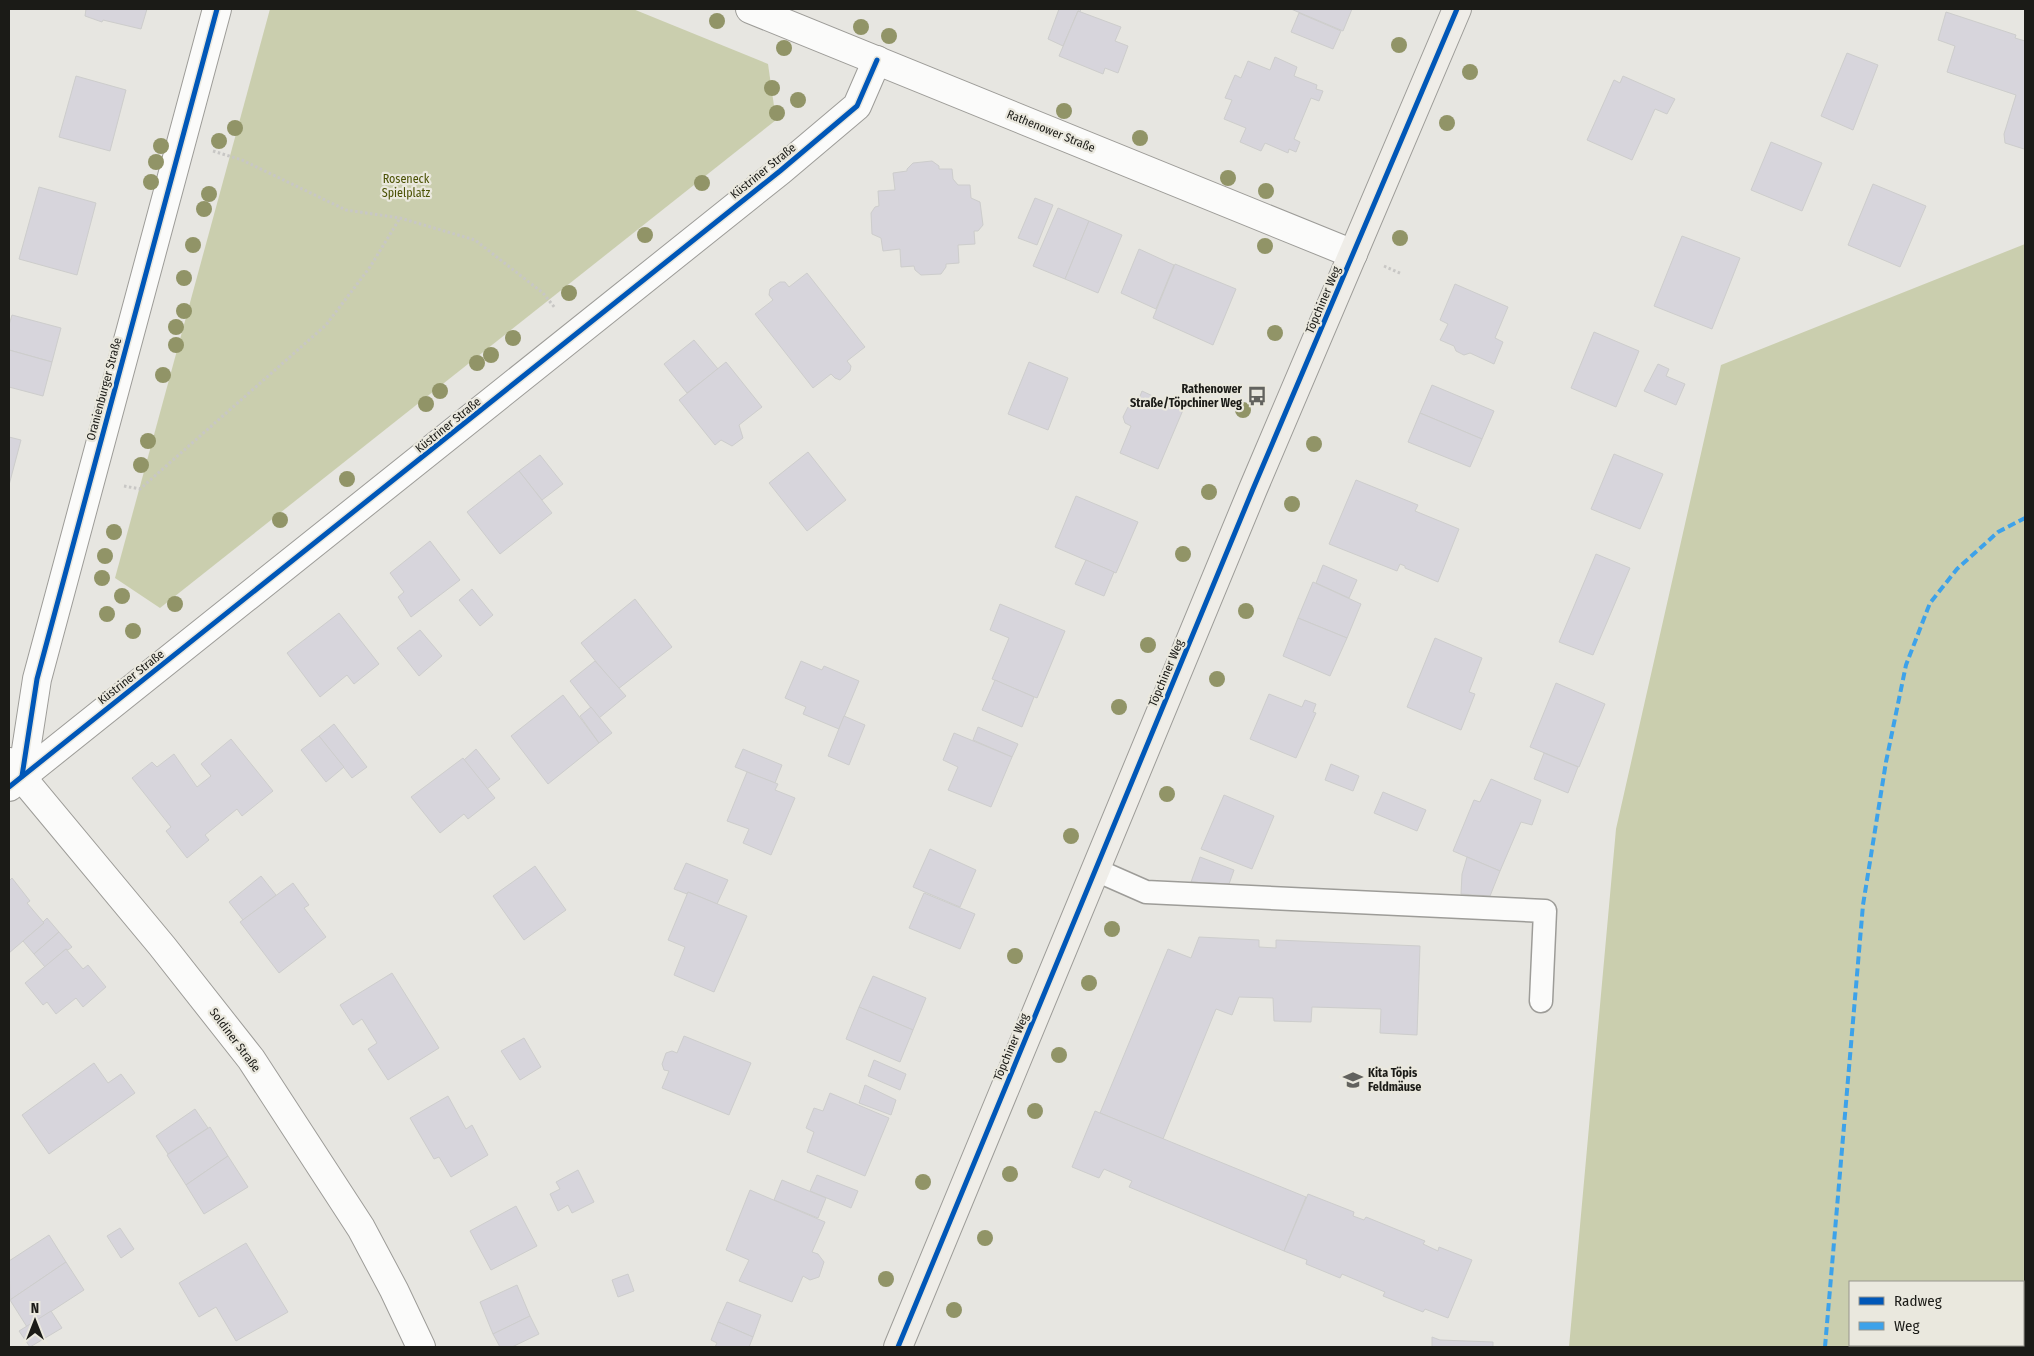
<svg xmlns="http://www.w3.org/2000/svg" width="2034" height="1356" font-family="'Fira Sans Condensed',sans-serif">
<rect width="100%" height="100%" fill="#e7e6e1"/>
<g fill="#caceae" fill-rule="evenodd">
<path d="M 270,9 L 633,9 L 768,64 L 776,120 L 160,608 L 115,578 Z"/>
<path d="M 2025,244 L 2025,1347 L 1569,1347 L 1616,829 L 1721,365 ZM 2023,1282 L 2023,1345 L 1850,1345 L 1850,1282 Z"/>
</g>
<g fill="#d7d5dc" stroke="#cdcdcc">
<path d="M 86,9 L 147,9 L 141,29 L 103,20 L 102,22 L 85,16 Z"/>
<path d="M 1059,9 L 1081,9 L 1080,12 L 1078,11 L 1063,46 L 1048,39 Z"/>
<path d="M 1291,9 L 1352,9 L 1343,31 Z"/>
<path d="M 1078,11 L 1121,27 L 1115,41 L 1128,46 L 1118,73 L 1105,68 L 1103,74 L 1059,56 Z"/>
<path d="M 1946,12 L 2016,35 L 2015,38 L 2025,41 L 2025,147 L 2024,149 L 2005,143 L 2004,134 L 2016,95 L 1947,72 L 1955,46 L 1938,40 Z"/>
<path d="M 1299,13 L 1341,31 L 1333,49 L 1291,32 Z"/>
<path d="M 1847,53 L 1878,65 L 1853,130 L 1821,116 Z"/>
<path d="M 1275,57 L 1297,67 L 1294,76 L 1317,85 L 1316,89 L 1323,91 L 1319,101 L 1311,98 L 1294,139 L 1300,142 L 1296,152 L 1289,149 L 1288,153 L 1265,143 L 1261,151 L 1240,142 L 1246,128 L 1224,119 L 1232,100 L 1225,98 L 1235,75 L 1241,78 L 1248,61 L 1270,70 Z"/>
<path d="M 76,76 L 126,90 L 110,151 L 59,137 Z"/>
<path d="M 1623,76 L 1675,99 L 1667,114 L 1655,109 L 1632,160 L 1587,140 L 1614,80 L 1620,83 Z"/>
<path d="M 1771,142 L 1822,163 L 1802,211 L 1751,190 Z"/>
<path d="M 932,161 L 939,166 L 939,169 L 952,169 L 953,179 L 958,185 L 970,185 L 971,198 L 980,202 L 983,225 L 978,231 L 974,231 L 975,244 L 958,245 L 959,263 L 946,264 L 946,267 L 941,274 L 921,275 L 915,270 L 914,266 L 901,267 L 900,249 L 883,251 L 881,238 L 872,234 L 871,213 L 875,207 L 879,206 L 878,191 L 895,190 L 893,173 L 907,171 L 907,169 L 913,163 Z"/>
<path d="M 1873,184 L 1926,206 L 1900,267 L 1848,245 Z"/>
<path d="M 39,187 L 96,203 L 77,275 L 19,259 Z"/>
<path d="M 1035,198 L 1053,205 L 1037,245 L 1018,238 Z"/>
<path d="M 1058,208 L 1089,221 L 1065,279 L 1033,266 Z"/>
<path d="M 1089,221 L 1122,235 L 1098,293 L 1065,279 Z"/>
<path d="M 1682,236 L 1740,258 L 1712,329 L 1654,306 Z"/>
<path d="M 1139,249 L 1174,265 L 1156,309 L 1121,293 Z"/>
<path d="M 1175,264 L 1236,289 L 1213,345 L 1153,318 Z"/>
<path d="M 807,273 L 865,347 L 847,361 L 851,366 L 850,371 L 840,380 L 835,378 L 831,374 L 813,388 L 755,314 L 773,300 L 769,295 L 770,289 L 780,282 L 785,282 L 789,287 Z"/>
<path d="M 1455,284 L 1508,307 L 1495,338 L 1503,342 L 1494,364 L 1470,353 L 1464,355 L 1456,351 L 1454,346 L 1440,340 L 1448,324 L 1440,320 Z"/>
<path d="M 12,315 L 61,328 L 52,362 L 9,350 L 9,325 Z"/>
<path d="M 1594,332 L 1639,351 L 1616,407 L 1571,388 Z"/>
<path d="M 694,340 L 718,369 L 687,393 L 664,364 Z"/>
<path d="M 9,350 L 52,362 L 43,396 L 9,387 Z"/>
<path d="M 726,362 L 762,407 L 739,425 L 743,438 L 732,446 L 721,440 L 715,445 L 679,400 Z"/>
<path d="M 1029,362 L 1068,378 L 1048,430 L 1008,414 Z"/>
<path d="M 1658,364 L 1669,369 L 1666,376 L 1685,384 L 1676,405 L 1644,391 Z"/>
<path d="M 1432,385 L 1494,411 L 1482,439 L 1420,413 Z"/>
<path d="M 1142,391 L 1183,410 L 1158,469 L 1120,453 L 1131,426 L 1125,423 L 1123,417 L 1128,407 L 1137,404 Z"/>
<path d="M 1420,413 L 1482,439 L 1470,467 L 1408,442 Z"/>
<path d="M 9,437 L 21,440 L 9,485 Z"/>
<path d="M 808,452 L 846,500 L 807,531 L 769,483 Z"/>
<path d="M 1614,454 L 1663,474 L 1640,529 L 1591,509 Z"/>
<path d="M 540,455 L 563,484 L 542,500 L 519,471 Z"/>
<path d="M 519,471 L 552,513 L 500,554 L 467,512 Z"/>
<path d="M 1356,480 L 1418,505 L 1415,511 L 1459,529 L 1438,582 L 1405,568 L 1405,566 L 1400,564 L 1397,571 L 1329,544 Z"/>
<path d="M 1076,496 L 1138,522 L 1116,573 L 1055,547 Z"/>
<path d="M 430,541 L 460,580 L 411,617 L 398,597 L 404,592 L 390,573 Z"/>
<path d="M 1596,554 L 1630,568 L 1593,655 L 1559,642 Z"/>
<path d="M 1086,560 L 1114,572 L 1104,596 L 1075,584 Z"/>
<path d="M 1323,565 L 1357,580 L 1349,598 L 1316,583 Z"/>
<path d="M 1313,582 L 1361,604 L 1347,638 L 1298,618 Z"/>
<path d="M 472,589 L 493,615 L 480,626 L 459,600 Z"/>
<path d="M 635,599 L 672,647 L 618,689 L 581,643 Z"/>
<path d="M 1000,604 L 1065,631 L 1037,698 L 992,679 L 1009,638 L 990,630 Z"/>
<path d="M 339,613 L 379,664 L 354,684 L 347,675 L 320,697 L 287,653 Z"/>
<path d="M 1298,618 L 1347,638 L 1330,676 L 1283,656 Z"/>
<path d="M 420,630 L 442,656 L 419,676 L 397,648 Z"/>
<path d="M 1435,638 L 1482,658 L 1469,692 L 1475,694 L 1461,730 L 1407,707 Z"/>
<path d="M 595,661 L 626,696 L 599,718 L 570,681 Z"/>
<path d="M 801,661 L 822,670 L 824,666 L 859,681 L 839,729 L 803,714 L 806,707 L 785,698 Z"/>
<path d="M 995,680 L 1034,697 L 1022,727 L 982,710 Z"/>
<path d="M 1556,683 L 1605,704 L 1579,767 L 1530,747 Z"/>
<path d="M 1269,694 L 1302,707 L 1305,700 L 1316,704 L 1313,712 L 1316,713 L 1296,758 L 1250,739 Z"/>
<path d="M 563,695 L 599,743 L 548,784 L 511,736 Z"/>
<path d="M 591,707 L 612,733 L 599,743 L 580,716 Z"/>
<path d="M 844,716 L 865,725 L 849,765 L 828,756 Z"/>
<path d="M 334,724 L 367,767 L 352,778 L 319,736 Z"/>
<path d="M 978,727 L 1018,744 L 1012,757 L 973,740 Z"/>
<path d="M 954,733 L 1012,757 L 991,807 L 948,790 L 958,767 L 943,760 Z"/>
<path d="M 319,736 L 344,767 L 326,782 L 301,750 Z"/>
<path d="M 231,739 L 273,791 L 242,816 L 237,809 L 205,835 L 209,840 L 187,858 L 166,831 L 171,827 L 132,778 L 152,762 L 157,767 L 174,754 L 197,787 L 211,776 L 201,764 Z"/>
<path d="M 476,749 L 500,779 L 487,789 L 464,760 Z"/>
<path d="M 743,749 L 782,765 L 775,783 L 735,767 Z"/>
<path d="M 1544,753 L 1578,767 L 1568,793 L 1534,779 Z"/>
<path d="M 463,758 L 495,798 L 468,819 L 464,814 L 440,833 L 411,797 Z"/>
<path d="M 1331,764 L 1359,776 L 1353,791 L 1325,780 Z"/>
<path d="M 747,772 L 778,784 L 775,790 L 795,798 L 771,855 L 743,843 L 749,829 L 727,821 Z"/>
<path d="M 1491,779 L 1541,800 L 1532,825 L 1521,822 L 1500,871 L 1453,851 L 1474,800 L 1480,802 Z"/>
<path d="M 1383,792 L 1426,810 L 1417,831 L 1374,813 Z"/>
<path d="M 1224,795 L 1274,816 L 1252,869 L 1201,849 Z"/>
<path d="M 930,849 L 976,870 L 960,907 L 913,887 Z"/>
<path d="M 1200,857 L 1234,870 L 1229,884 L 1191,882 Z"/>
<path d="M 1467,857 L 1500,871 L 1490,896 L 1461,894 L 1462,874 Z"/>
<path d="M 686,863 L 728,880 L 717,904 L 688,892 L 687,894 L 674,889 Z"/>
<path d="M 535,866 L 566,910 L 524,940 L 493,896 Z"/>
<path d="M 261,876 L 276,895 L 243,920 L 229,902 Z"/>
<path d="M 12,878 L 30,901 L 27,903 L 44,923 L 9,953 L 9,881 Z"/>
<path d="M 293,883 L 309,905 L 304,908 L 326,937 L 279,973 L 240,922 Z"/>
<path d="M 688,892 L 747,916 L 714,992 L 674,975 L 685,947 L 668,940 Z"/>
<path d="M 924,893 L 975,914 L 960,949 L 909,928 Z"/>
<path d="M 47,918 L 59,932 L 34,954 L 23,941 L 44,923 L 43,922 Z"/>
<path d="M 59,932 L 72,947 L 68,950 L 66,949 L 45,967 L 34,954 Z"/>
<path d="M 1199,937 L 1259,940 L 1259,947 L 1276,948 L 1276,940 L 1420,946 L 1417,1035 L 1380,1033 L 1381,1009 L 1312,1007 L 1311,1022 L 1274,1021 L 1273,998 L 1239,997 L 1232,1015 L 1216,1009 L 1163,1139 L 1100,1113 L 1168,949 L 1191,958 Z"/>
<path d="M 66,949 L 83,969 L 88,965 L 106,987 L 83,1007 L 76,998 L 56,1014 L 47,1002 L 43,1005 L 25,983 Z"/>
<path d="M 392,973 L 439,1048 L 388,1080 L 368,1049 L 377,1043 L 362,1019 L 353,1025 L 340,1005 Z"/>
<path d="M 873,976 L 926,998 L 913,1030 L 859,1007 Z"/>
<path d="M 859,1007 L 913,1030 L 900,1062 L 846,1039 Z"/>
<path d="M 684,1036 L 751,1063 L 729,1115 L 662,1088 L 669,1071 L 664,1070 L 662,1064 L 666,1053 L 672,1051 L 677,1053 Z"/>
<path d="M 524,1038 L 541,1067 L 520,1080 L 501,1051 Z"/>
<path d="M 874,1060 L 906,1074 L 900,1090 L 868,1076 Z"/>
<path d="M 94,1063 L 108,1083 L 121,1074 L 135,1093 L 49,1154 L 22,1115 Z"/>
<path d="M 865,1085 L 896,1100 L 891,1115 L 859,1103 Z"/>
<path d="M 830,1093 L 889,1118 L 865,1176 L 807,1152 L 814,1132 L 806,1128 L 814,1108 L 823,1111 Z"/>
<path d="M 448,1096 L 466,1129 L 472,1125 L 488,1155 L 451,1177 L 439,1157 L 434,1159 L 410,1118 Z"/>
<path d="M 195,1109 L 208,1128 L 168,1154 L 156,1136 Z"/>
<path d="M 1095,1111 L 1306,1197 L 1284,1251 L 1129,1187 L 1132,1181 L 1104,1169 L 1099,1178 L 1072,1167 Z"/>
<path d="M 210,1127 L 228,1156 L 186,1185 L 167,1155 Z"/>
<path d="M 228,1156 L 248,1187 L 204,1214 L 186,1185 Z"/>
<path d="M 578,1170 L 594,1202 L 572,1213 L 568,1205 L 558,1211 L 550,1194 L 560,1189 L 556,1182 Z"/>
<path d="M 817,1175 L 858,1191 L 851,1208 L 810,1191 Z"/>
<path d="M 782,1180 L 826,1198 L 818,1218 L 774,1200 Z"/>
<path d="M 750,1190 L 825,1222 L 812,1252 L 818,1254 L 824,1262 L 819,1277 L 810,1280 L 803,1276 L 792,1302 L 739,1281 L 749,1260 L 726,1250 Z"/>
<path d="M 1308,1194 L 1354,1212 L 1353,1216 L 1364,1220 L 1366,1217 L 1425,1241 L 1423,1244 L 1438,1251 L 1439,1247 L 1472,1260 L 1448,1318 L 1425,1309 L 1423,1312 L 1383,1296 L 1385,1292 L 1342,1274 L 1340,1278 L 1306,1264 L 1307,1260 L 1284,1251 Z"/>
<path d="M 516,1206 L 537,1246 L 491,1270 L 470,1231 Z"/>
<path d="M 120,1228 L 134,1249 L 121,1258 L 107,1236 Z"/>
<path d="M 49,1235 L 66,1262 L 10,1300 L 9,1261 Z"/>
<path d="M 246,1243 L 288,1312 L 236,1341 L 216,1307 L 199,1317 L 179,1283 Z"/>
<path d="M 66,1262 L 84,1290 L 27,1327 L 10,1300 Z"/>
<path d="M 628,1274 L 634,1291 L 618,1297 L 612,1280 Z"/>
<path d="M 517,1285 L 530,1316 L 493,1334 L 480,1302 Z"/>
<path d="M 727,1302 L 761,1315 L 753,1337 L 718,1322 Z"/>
<path d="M 51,1311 L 62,1328 L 30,1347 L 19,1331 Z"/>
<path d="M 530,1316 L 539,1334 L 512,1347 L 500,1347 L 493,1334 Z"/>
<path d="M 718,1322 L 753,1337 L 749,1347 L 715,1347 L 717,1343 L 711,1340 Z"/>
<path d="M 1432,1337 L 1440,1340 L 1493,1342 L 1493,1347 L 1432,1347 Z"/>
</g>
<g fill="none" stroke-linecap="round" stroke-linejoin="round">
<defs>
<path id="lane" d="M 1096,870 L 1146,892 L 1545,911 L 1541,1001"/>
<g id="street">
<path d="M 750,9 L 1353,254"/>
<path d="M 9,762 L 162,946 L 251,1059 L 361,1228 L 394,1290 L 421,1347"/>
<path d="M 22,776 L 37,679 L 217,9"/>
<path d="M 9,787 L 780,171 L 857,106 L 877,60"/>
</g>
<path id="secondary" d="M 898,1347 L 1253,489 L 1457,9"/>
</defs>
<use href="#lane" stroke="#9d9c98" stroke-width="25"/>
<use href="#street" stroke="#9d9c98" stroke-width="30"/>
<use href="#secondary" stroke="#9d9c98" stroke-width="30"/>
<g stroke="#c8c7c5" stroke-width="3" stroke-dasharray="2.5 2.5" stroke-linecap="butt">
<path d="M 213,151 L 242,160 L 346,210 L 400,218 L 475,240 L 543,293 L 555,308"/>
<path d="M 1384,266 L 1402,274"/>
<path d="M 124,486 L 140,489 L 326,325 L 370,267 L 400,218"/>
</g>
<use href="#lane" stroke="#fbfbfa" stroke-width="22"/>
<use href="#street" stroke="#fbfbfa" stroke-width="28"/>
<use href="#secondary" stroke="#efede8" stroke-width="28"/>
<path stroke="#3da2ea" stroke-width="4" stroke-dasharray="8 4" stroke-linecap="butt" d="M 1825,1347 L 1863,905 L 1886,762 L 1906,665 L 1930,603 L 1957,569 L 1998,532 L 2025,518"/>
<defs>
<g id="cycleway">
<path d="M 22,776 L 37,679 L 217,9"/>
<path d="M 9,787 L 780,171 L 857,106 L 877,60"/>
<path d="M 898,1347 L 1253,489 L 1457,9"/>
</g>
</defs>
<use href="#cycleway" stroke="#eae8de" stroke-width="8"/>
<use href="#cycleway" stroke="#0057b8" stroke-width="5"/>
</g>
<g fill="#919467">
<circle cx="717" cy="21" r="8"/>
<circle cx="861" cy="27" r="8"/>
<circle cx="889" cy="36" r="8"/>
<circle cx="1399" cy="45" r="8"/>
<circle cx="784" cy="48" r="8"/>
<circle cx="1470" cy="72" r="8"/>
<circle cx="772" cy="88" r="8"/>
<circle cx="798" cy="100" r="8"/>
<circle cx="1064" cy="111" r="8"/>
<circle cx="777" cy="113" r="8"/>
<circle cx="1447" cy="123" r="8"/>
<circle cx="235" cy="128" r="8"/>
<circle cx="1140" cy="138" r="8"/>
<circle cx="219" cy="141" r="8"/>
<circle cx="161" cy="146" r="8"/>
<circle cx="156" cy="162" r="8"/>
<circle cx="1228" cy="178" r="8"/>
<circle cx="151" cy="182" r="8"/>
<circle cx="702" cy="183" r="8"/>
<circle cx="1266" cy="191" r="8"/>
<circle cx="209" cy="194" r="8"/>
<circle cx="204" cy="209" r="8"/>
<circle cx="645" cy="235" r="8"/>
<circle cx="1400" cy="238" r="8"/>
<circle cx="193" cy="245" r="8"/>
<circle cx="1265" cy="246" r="8"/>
<circle cx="184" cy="278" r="8"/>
<circle cx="569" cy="293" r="8"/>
<circle cx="184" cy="311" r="8"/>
<circle cx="176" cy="327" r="8"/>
<circle cx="1275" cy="333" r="8"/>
<circle cx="513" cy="338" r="8"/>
<circle cx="176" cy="345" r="8"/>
<circle cx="491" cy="355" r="8"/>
<circle cx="477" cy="363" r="8"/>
<circle cx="163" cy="375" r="8"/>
<circle cx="440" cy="391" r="8"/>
<circle cx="426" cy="404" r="8"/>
<circle cx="1243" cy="410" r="8"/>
<circle cx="148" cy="441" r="8"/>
<circle cx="1314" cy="444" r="8"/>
<circle cx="141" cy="465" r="8"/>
<circle cx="347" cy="479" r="8"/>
<circle cx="1209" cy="492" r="8"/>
<circle cx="1292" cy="504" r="8"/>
<circle cx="280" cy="520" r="8"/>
<circle cx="114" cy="532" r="8"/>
<circle cx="1183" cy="554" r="8"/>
<circle cx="105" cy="556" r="8"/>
<circle cx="102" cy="578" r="8"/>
<circle cx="122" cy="596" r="8"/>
<circle cx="175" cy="604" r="8"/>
<circle cx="1246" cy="611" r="8"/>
<circle cx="107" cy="614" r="8"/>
<circle cx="133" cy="631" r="8"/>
<circle cx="1148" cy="645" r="8"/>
<circle cx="1217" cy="679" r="8"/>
<circle cx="1119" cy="707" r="8"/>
<circle cx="1167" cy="794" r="8"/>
<circle cx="1071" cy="836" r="8"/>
<circle cx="1112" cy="929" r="8"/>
<circle cx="1015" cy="956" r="8"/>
<circle cx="1089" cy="983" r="8"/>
<circle cx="1059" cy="1055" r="8"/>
<circle cx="1035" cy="1111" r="8"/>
<circle cx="1010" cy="1174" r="8"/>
<circle cx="923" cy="1182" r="8"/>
<circle cx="985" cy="1238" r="8"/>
<circle cx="886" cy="1279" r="8"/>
<circle cx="954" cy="1310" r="8"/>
</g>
<defs>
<symbol id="bus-bare" viewBox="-9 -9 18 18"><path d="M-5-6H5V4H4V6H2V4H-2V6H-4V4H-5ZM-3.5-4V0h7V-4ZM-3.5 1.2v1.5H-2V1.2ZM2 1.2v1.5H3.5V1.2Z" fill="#62625e" stroke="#eae8de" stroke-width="2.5" paint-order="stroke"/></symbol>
<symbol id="school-bare" viewBox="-9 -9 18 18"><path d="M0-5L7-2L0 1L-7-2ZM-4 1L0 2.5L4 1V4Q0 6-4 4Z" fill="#62625e" stroke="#eae8de" stroke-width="2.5" paint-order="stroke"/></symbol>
</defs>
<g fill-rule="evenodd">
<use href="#bus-bare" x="1243" y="382" width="28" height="28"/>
<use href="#school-bare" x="1339" y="1066" width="28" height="28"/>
</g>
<g text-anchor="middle" stroke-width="4.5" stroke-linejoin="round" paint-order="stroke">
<g font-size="12" fill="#1b1b17" stroke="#eae8de">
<text transform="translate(1051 131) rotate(22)" y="4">Rathenower Straße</text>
<text transform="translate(763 171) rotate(-39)" y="4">Küstriner Straße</text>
<text transform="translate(1323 300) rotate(-67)" y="4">Töpchiner Weg</text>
<text transform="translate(104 389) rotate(-75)" y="4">Oranienburger Straße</text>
<text transform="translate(448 425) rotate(-39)" y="4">Küstriner Straße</text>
<text transform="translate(1166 673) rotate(-67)" y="4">Töpchiner Weg</text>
<text transform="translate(131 677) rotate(-38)" y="4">Küstriner Straße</text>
<text transform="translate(235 1040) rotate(53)" y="4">Soldiner Straße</text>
<text transform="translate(1011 1047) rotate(-67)" y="4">Töpchiner Weg</text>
</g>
<g font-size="12" fill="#4a5104" stroke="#eae8de">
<text x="406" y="183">Roseneck<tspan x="406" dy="14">Spielplatz</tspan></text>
</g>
<g font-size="12" font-weight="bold" fill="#1b1b17" stroke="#eae8de" text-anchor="end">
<text x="1242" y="393">Rathenower<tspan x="1242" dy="14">Straße/Töpchiner Weg</tspan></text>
<text x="1368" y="1077" text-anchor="start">Kita Töpis<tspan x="1368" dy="14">Feldmäuse</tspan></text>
</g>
</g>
<rect width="2034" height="1356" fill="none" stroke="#1b1b17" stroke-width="20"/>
<rect x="1849" y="1281" width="175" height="65" fill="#eae8de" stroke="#97968e"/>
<rect x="1859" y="1297" width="25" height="8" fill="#0057b8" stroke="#97968e"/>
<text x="1894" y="1306" font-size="15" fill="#1b1b17">Radweg</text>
<rect x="1859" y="1322" width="25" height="8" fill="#3da2ea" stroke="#97968e"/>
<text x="1894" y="1331" font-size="15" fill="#1b1b17">Weg</text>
<g transform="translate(35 1321)" stroke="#eae8de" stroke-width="4" paint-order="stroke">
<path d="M0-4L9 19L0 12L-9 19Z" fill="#1b1b17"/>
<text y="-8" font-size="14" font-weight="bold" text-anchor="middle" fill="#1b1b17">N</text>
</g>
</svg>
